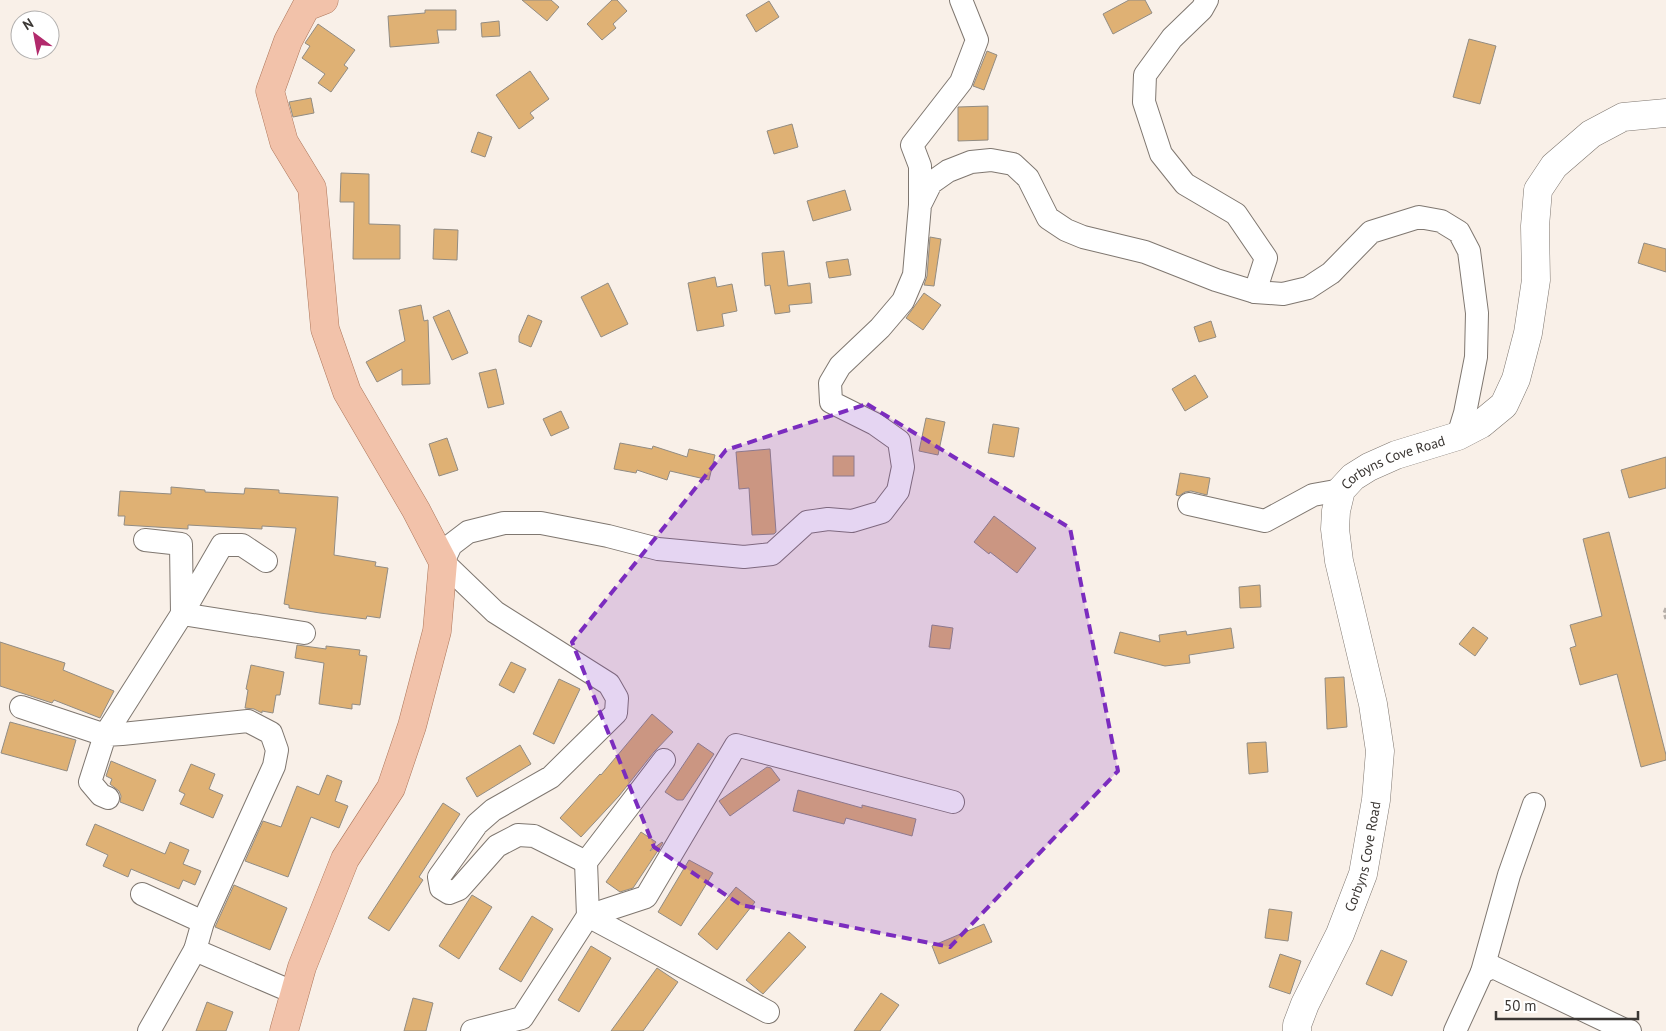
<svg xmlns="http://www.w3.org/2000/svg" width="1666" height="1031" font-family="'PT Sans',sans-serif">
<rect width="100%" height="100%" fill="#f9f0e8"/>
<g fill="#dfb174" stroke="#928c83">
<path d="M 522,0 L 551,0 L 559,7 L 547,21 Z"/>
<path d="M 612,0 L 617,0 L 627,11 L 613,24 L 616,28 L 602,40 L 587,24 Z"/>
<path d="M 1129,0 L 1145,0 L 1152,13 L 1113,34 L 1103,14 Z"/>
<path d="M 769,1 L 779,17 L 756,32 L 746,15 Z"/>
<path d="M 425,10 L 456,10 L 456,30 L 437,30 L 439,43 L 390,47 L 388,16 L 425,13 Z"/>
<path d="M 499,21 L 500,36 L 482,37 L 481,23 Z"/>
<path d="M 318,24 L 355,50 L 344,65 L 348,68 L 331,92 L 318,83 L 325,74 L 302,58 L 310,46 L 305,43 Z"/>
<path d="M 1469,39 L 1496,46 L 1480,104 L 1453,97 Z"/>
<path d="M 987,51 L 997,55 L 984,90 L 973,86 Z"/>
<path d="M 530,71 L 549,99 L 530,113 L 534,118 L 519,129 L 496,95 Z"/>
<path d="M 311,98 L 314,113 L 293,117 L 289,102 Z"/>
<path d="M 988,106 L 988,140 L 958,141 L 958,107 Z"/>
<path d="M 792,124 L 798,147 L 774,154 L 767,131 Z"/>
<path d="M 478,132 L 492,137 L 485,157 L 471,152 Z"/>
<path d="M 341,173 L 369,174 L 369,224 L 400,225 L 400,259 L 353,259 L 354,202 L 340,202 Z"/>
<path d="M 845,190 L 851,210 L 813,221 L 807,201 Z"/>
<path d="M 434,229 L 458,230 L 457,260 L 433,259 Z"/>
<path d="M 930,237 L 941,239 L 934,286 L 924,285 L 927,276 Z"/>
<path d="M 1644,243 L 1666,249 L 1666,272 L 1638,263 Z"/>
<path d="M 784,251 L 788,286 L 810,283 L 812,303 L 789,305 L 790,312 L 775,314 L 770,285 L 765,286 L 762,253 Z"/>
<path d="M 848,259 L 851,275 L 829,278 L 826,262 Z"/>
<path d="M 715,277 L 717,287 L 732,284 L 737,311 L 722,314 L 724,326 L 697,331 L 688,283 Z"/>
<path d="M 608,283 L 628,324 L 601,337 L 581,297 Z"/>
<path d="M 924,293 L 941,305 L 923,330 L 906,318 Z"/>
<path d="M 421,305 L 424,321 L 428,320 L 430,384 L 402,385 L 402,369 L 377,382 L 366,362 L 405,341 L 399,310 Z"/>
<path d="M 449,310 L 468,353 L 452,360 L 433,317 Z"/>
<path d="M 528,315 L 542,321 L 531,347 L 519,342 L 519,336 Z"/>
<path d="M 1211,321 L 1216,337 L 1199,342 L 1194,327 Z"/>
<path d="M 496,369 L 504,404 L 488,408 L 479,373 Z"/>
<path d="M 1195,375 L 1208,397 L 1185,411 L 1172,389 Z"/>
<path d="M 561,411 L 569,428 L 551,436 L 543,419 Z"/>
<path d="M 926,418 L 945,422 L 938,455 L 919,451 Z"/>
<path d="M 993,424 L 1019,428 L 1014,457 L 988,453 Z"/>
<path d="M 447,438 L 458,470 L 439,476 L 429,444 Z"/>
<path d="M 620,443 L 652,449 L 653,446 L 687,457 L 689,449 L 715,455 L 709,480 L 670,471 L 667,480 L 637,470 L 636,473 L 614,469 Z"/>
<path d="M 770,449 L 776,532 L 774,534 L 752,535 L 749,488 L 739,489 L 736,452 Z"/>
<rect x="833" y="456" width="21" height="20"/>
<path d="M 1666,457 L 1666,488 L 1629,498 L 1621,470 Z"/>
<path d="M 1180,473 L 1210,478 L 1207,495 L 1191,491 L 1185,492 L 1179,496 L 1176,495 Z"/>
<path d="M 171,487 L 205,490 L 205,492 L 244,494 L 245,488 L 279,490 L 279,493 L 338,497 L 334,555 L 376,562 L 375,566 L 388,568 L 380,618 L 367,616 L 366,619 L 320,613 L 289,608 L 289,605 L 284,604 L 296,528 L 262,526 L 262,529 L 188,525 L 188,529 L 124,525 L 125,516 L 118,516 L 120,491 L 171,494 Z"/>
<path d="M 994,516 L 1036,548 L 1017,573 L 990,552 L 989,554 L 974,542 Z"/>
<path d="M 1609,532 L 1666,755 L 1666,760 L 1641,767 L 1617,674 L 1580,685 L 1570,648 L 1576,646 L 1570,625 L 1602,616 L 1583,539 Z"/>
<path d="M 1260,585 L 1261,607 L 1240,608 L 1239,587 Z"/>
<path d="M 932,625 L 953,628 L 950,649 L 929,647 Z"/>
<path d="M 1473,627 L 1488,638 L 1475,656 L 1459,644 Z"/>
<path d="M 1231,628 L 1234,648 L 1189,655 L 1190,663 L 1165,666 L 1114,653 L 1120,632 L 1160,642 L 1159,635 L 1186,631 L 1187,635 Z"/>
<path d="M 0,642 L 65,663 L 63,670 L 114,691 L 100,718 L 54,700 L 52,703 L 0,686 Z"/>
<path d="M 297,645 L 326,649 L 326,646 L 360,650 L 359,655 L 367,656 L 360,705 L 352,704 L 352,709 L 319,704 L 324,663 L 295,658 Z"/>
<path d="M 511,662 L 526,669 L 514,693 L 499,685 Z"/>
<path d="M 251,665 L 284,672 L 280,695 L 276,695 L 273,713 L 262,711 L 262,713 L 254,709 L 245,708 L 248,690 L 246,689 Z"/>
<path d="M 1344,677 L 1347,727 L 1327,729 L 1325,678 Z"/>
<path d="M 559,679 L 580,689 L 554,744 L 533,734 Z"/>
<path d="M 652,714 L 673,732 L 654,752 L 619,796 L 581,837 L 560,818 L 600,774 L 601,775 Z"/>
<path d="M 10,722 L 76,740 L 67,771 L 1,753 Z"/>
<path d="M 1266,742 L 1268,772 L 1249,774 L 1247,743 Z"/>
<path d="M 698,743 L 714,754 L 683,800 L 677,800 L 665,792 Z"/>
<path d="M 520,745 L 531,764 L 477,797 L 466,778 Z"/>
<path d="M 111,761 L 156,780 L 143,811 L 120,802 L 121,796 L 119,791 L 110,784 L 112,779 L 106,776 Z"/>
<path d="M 191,764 L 215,774 L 209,789 L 223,795 L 213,818 L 180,804 L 185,794 L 179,791 Z"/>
<path d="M 767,767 L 771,768 L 780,780 L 730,816 L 719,801 Z"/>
<path d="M 327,775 L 342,781 L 335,801 L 348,806 L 339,828 L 311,817 L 288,877 L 245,861 L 263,821 L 281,827 L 297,786 L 319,795 Z"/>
<path d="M 798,790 L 862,808 L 862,805 L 916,819 L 912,836 L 846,818 L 844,824 L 793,811 Z"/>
<path d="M 443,803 L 460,814 L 419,877 L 423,880 L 389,931 L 368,918 Z"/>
<path d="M 95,824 L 165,854 L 170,842 L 189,850 L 183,864 L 201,871 L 195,885 L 183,880 L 179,889 L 131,869 L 128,877 L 103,866 L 108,855 L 86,845 Z"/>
<path d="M 641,832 L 656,842 L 650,851 L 662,842 L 663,843 L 633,888 L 620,892 L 606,882 Z"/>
<path d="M 689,860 L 713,873 L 681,926 L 658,912 Z"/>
<path d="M 234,885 L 287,908 L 270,950 L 215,927 Z"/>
<path d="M 736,887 L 755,902 L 717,950 L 698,934 Z"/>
<path d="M 472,895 L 492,907 L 459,959 L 439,946 Z"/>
<path d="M 1269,909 L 1292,912 L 1288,941 L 1265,938 Z"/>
<path d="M 532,916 L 553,929 L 521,982 L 499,969 Z"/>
<path d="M 984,924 L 992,942 L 939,964 L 932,946 Z"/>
<path d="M 789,932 L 806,947 L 763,994 L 746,980 Z"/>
<path d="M 591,946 L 611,958 L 579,1012 L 558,1000 Z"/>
<path d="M 1381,950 L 1407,961 L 1392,996 L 1366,984 Z"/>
<path d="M 1280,954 L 1301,961 L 1290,994 L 1269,987 Z"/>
<path d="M 657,968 L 678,982 L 643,1031 L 611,1031 Z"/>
<path d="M 881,993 L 899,1005 L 880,1031 L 854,1031 Z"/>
<path d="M 413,998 L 433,1003 L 426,1031 L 404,1031 Z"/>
<path d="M 207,1002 L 233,1012 L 226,1031 L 196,1031 Z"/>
</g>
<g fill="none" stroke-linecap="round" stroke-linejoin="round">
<defs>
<g id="minor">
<path d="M 1207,0 L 1202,9 L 1172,38 L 1145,75 L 1144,102 L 1161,154 L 1185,184 L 1236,214 L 1266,258 L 1255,292"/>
<path d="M 920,204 L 920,166 L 912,145 L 961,82 L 977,40 L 961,0"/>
<path d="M 1189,504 L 1265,521 L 1313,495 L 1341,490"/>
<path d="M 145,540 L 181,544 L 182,614 L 222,545 L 242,545 L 266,561"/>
<path d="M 21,707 L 105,735 L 182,614 L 304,633"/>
<path d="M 664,760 L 586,862 L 588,916 L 768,1012"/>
<path d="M 108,798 L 101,795 L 90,782 L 105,735 L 122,734 L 248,721 L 271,733 L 277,750 L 274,766 L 203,922"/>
<path d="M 586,862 L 534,836 L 518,835 L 497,846 L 459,889 L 449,893 L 441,888 L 439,877 L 477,824 L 493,810 L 551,777 L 616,713 L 617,698 L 609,684 L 495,612 L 443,562 L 451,545 L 468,532 L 504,523 L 541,523 L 608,536 L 658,549 L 744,557 L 772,554 L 807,522 L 828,519 L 852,521 L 882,512 L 898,491 L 903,467 L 899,441 L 875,424 L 831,402 L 830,383 L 840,366 L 880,328 L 903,301 L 914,275 L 920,205 L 931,183 L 948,171 L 971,162 L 991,160 L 1013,164 L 1028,178 L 1048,218 L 1066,230 L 1083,237 L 1145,252 L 1216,280 L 1255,292 L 1283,294 L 1308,288 L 1331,273 L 1371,232 L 1419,217 L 1441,221 L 1459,232 L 1469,251 L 1477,313 L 1476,357 L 1465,413 L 1458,436"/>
<path d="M 142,894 L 203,922 L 195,950 L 295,993"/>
<path d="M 1482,972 L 1509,875 L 1534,804"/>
<path d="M 149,1031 L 195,950"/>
<path d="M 472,1031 L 522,1018 L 588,916 L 646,897 L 736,745 L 953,802"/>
<path d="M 1455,1031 L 1482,972 L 1493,967 L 1623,1029 L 1630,1031"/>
</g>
<g id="secondary">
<path id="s1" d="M 1297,1031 L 1297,1025 L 1305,1004 L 1340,934 L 1363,874 L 1376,800 L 1380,751 L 1373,704 L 1339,561 L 1335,529 L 1336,511 L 1341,490 L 1353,477 L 1369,467 L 1396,455 L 1458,436 L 1481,424 L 1504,405 L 1516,379 L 1528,333 L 1536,280 L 1535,226 L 1538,190 L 1554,166 L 1591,134 L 1623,117 L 1666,113"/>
</g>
<path id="primary" d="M 284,1031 L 302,967 L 345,859 L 391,788 L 412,726 L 437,631 L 443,562 L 416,510 L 347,392 L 325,329 L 312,188 L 284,142 L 270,91 L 288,41 L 306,7 L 324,0"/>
</defs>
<use href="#minor" stroke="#7f7770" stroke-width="24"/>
<use href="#secondary" stroke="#7f7770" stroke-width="29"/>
<use href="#primary" stroke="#ad775c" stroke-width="29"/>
<path stroke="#b6afa9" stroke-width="3" stroke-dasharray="5 2.5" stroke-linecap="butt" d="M 1666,608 L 1664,613 L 1666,619"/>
<use href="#minor" stroke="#fff" stroke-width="22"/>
<use href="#secondary" stroke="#fff" stroke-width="28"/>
<use href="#primary" stroke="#f2c2aa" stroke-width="28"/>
</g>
<path fill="#7b2cbf" fill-opacity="0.2" stroke="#7b2cbf" stroke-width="4" stroke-dasharray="10 6" stroke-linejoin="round" d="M 867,404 L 1070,528 L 1118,771 L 950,947 L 741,905 L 654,847 L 572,642 L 726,450 Z"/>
<g text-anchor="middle" stroke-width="4.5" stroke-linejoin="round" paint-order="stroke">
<g font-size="14" fill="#3b3734" stroke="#fff">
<text dy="5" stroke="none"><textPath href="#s1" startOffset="622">Corbyns Cove Road</textPath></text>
<text dy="5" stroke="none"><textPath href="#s1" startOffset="188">Corbyns Cove Road</textPath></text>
</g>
</g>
<g transform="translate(35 35) rotate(328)"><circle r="24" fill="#ffffff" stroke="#b1afae"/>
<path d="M0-4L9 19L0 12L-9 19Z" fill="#b22a6c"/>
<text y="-8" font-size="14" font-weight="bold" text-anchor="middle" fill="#3b3734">N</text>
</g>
<path d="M1496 1011v8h142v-8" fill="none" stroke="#3b3734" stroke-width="2.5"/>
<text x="1504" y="1011" font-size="15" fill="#3b3734" stroke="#ffffff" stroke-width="4" paint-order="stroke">50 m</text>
</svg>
